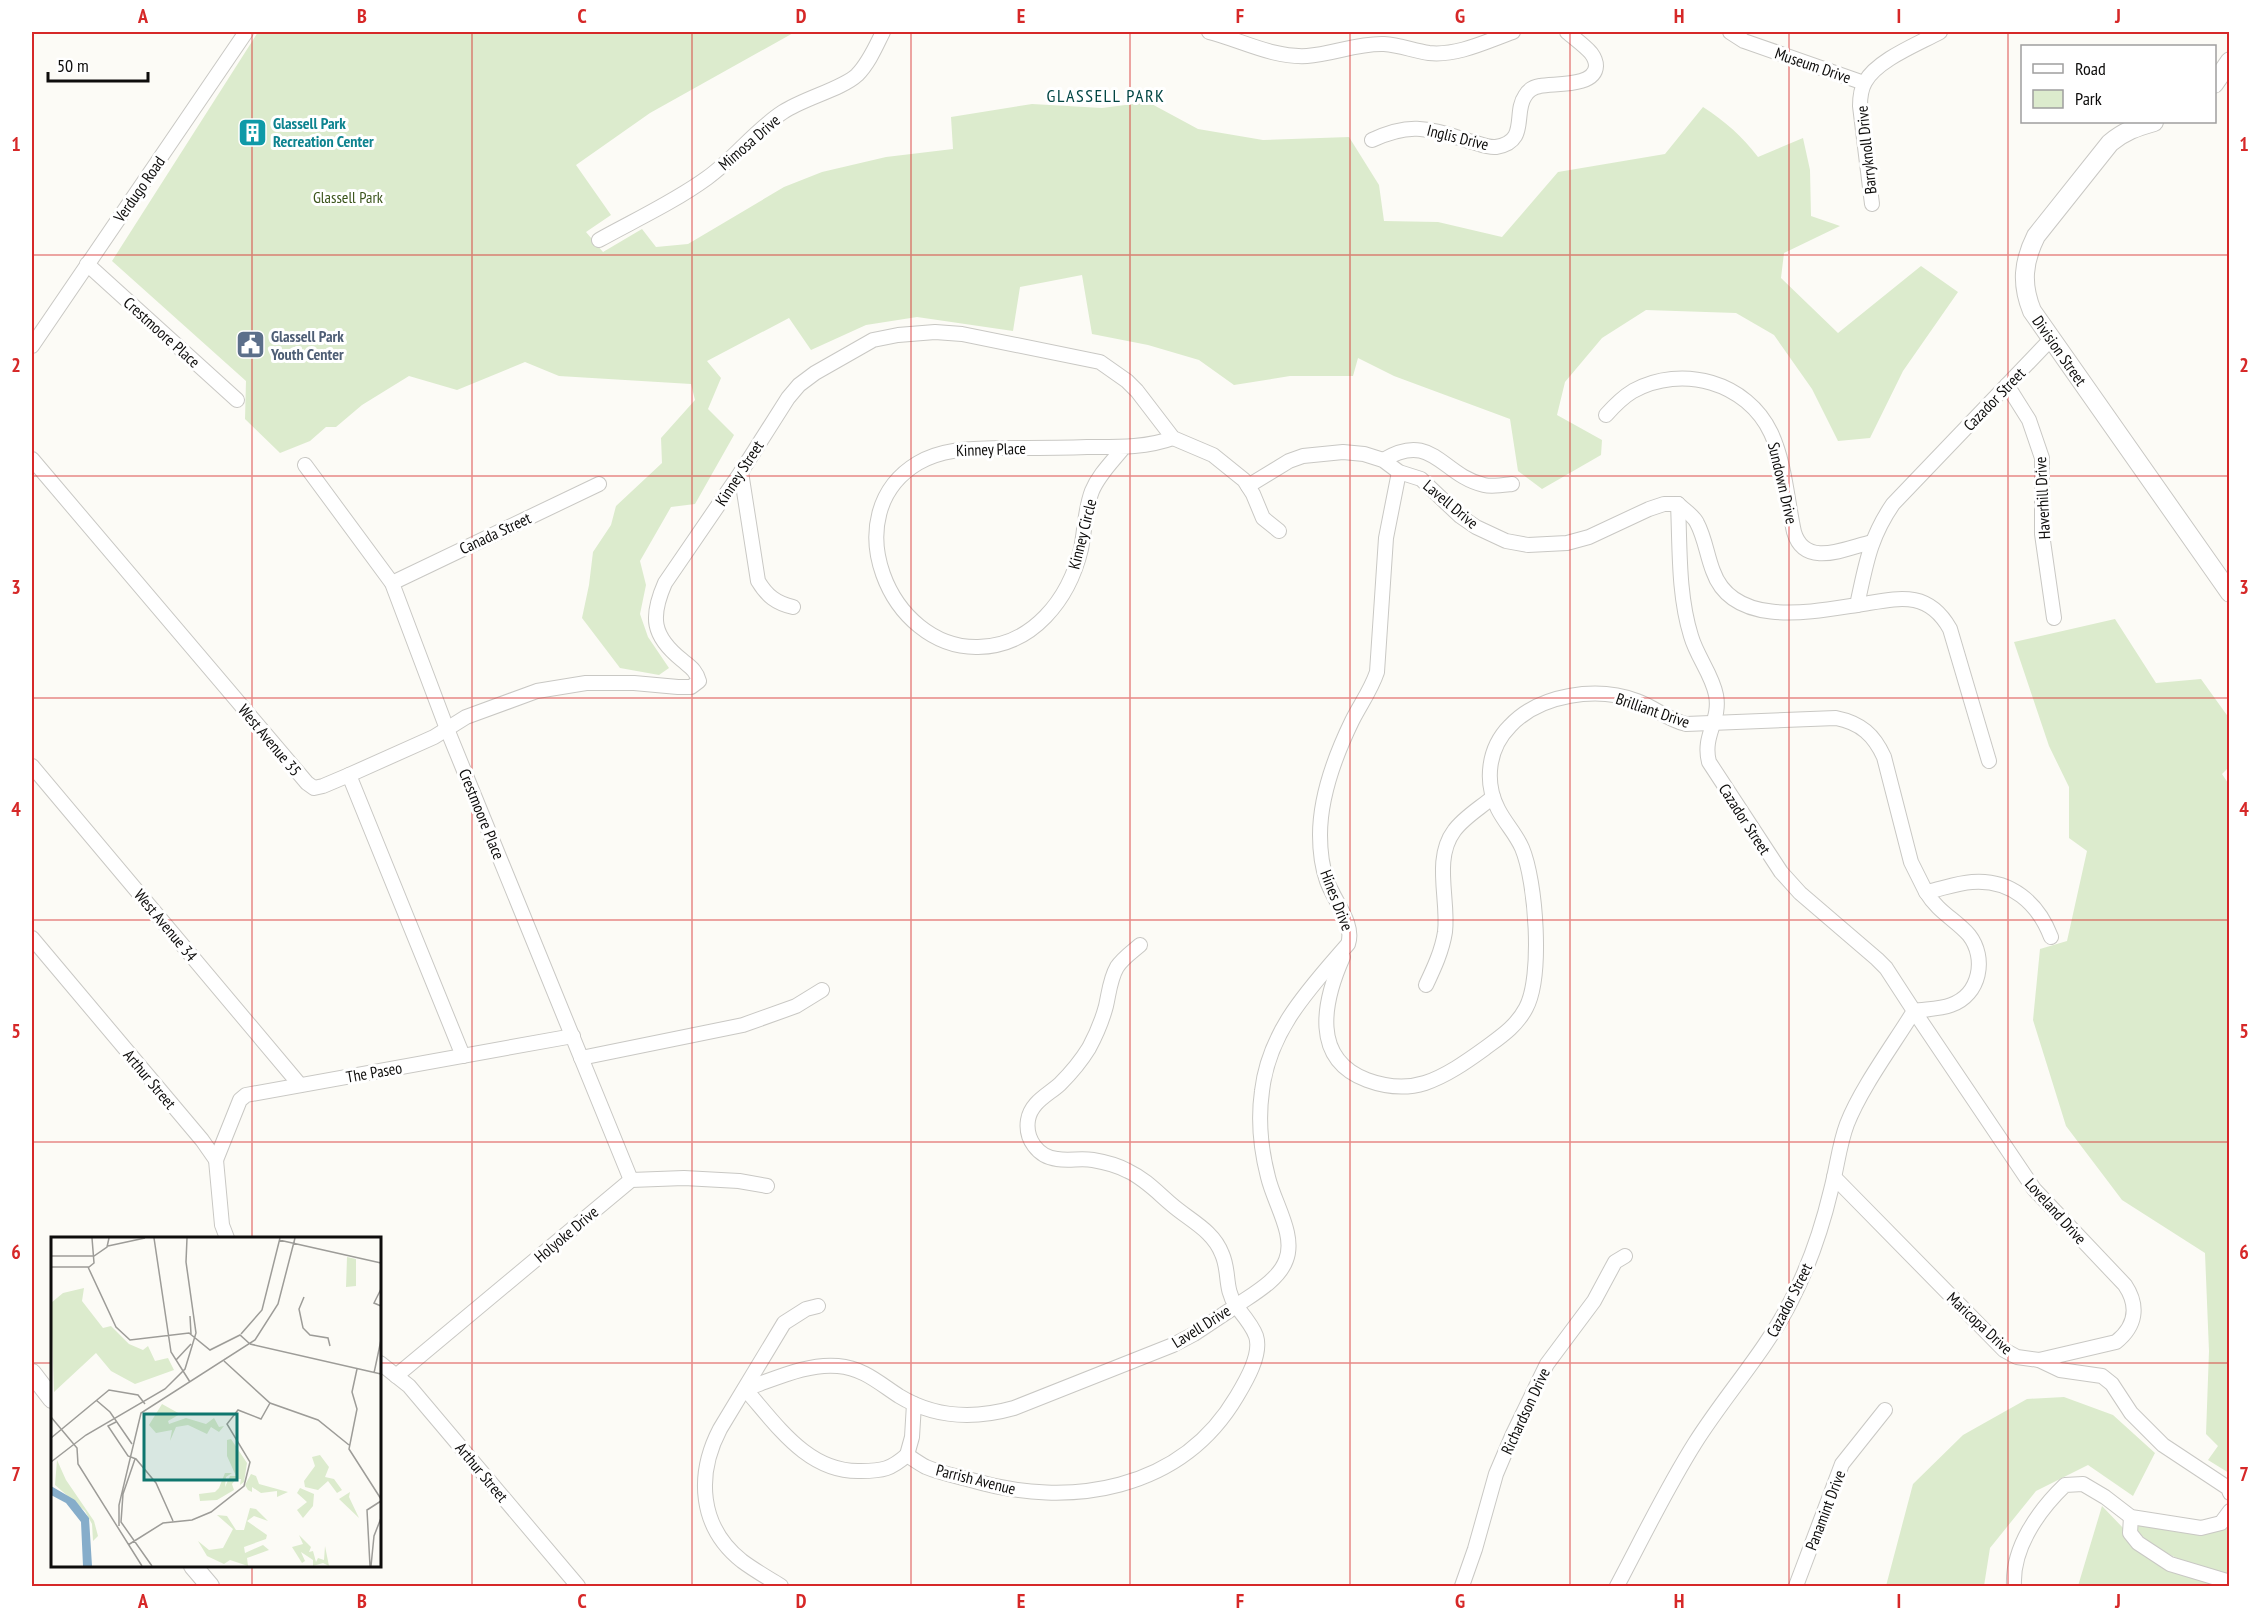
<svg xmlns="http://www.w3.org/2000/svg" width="2261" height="1618" font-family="'PT Sans Narrow',sans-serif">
<rect width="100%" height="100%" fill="#fcfbf6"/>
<g fill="#dcebcd">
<path d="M 258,32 L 795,32 L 650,113 L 576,165 L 611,215 L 586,232 L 603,252 L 642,229 L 656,247 L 688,244 L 784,187 L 822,172 L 886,157 L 953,149 L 951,117 L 1032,104 L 1102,108 L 1148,102 L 1198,129 L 1263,140 L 1349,137 L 1379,185 L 1384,221 L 1438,222 L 1502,237 L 1558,172 L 1665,154 L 1703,107 C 1726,122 1742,136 1758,157 L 1803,138 L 1810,170 L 1811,216 L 1840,226 L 1784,253 L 1781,278 L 1838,333 L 1921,266 L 1958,292 L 1903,371 L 1870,438 L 1838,441 L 1812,389 L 1774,335 L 1736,313 L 1646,310 L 1602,338 L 1565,382 L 1557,415 L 1602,440 L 1601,455 L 1542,489 L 1518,471 L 1510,419 L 1394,376 L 1358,358 L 1353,376 L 1290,376 L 1234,385 L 1199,360 L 1148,345 L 1092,334 L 1082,275 L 1020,287 L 1013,331 L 917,317 L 866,325 L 811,350 L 789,318 L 707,361 L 721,378 L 708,409 L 734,435 L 695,504 L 671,507 L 640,561 L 646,585 L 640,614 L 648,637 L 669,668 L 659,675 L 620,668 L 582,618 L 589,585 L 593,552 L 611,525 L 616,506 L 662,463 L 661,438 L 695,400 L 691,384 L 559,376 L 525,362 L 457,390 L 409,376 L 362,405 L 336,427 L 326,427 L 310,441 L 280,453 L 245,419 L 246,381 L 112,261 Z"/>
<path d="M 2115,619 L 2156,683 L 2201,679 L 2229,718 L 2229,767 L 2222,774 L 2230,786 L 2229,1473 L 2208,1460 L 2218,1446 L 2206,1434 L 2209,1351 L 2205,1253 L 2122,1200 L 2066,1126 L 2033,1020 L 2040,949 L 2067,941 L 2087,851 L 2069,838 L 2069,787 L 2049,746 L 2014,642 Z"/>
<path d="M 2064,1397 L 2113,1415 L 2155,1453 L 2133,1496 L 2088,1465 L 2036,1491 L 1990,1548 L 1984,1586 L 1886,1586 L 1913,1484 L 1963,1435 L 2027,1399 Z"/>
<path d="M 2102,1506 L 2147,1553 L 2167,1567 L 2218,1586 L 2078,1586 Z"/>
<path d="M 2229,1524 L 2229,1575 C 2195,1566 2160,1556 2135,1529 L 2140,1525 C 2165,1529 2209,1543 2229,1524 Z"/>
</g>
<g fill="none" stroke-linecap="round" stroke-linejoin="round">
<defs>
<g id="street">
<path d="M 1209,32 C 1241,40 1273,58 1307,56 C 1333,54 1358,43 1384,44 C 1400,45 1414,51 1429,53 C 1458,56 1487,41 1513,32"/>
<path d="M 1730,32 L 1744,41 L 1864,83"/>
<path d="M 1372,140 C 1412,121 1429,129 1469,141 C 1478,143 1487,148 1496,147 C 1529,142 1513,113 1525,96 C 1528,90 1534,87 1540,86 C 1555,83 1595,87 1596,66 C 1596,61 1594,57 1591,53 C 1584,45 1575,39 1567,32"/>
<path d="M 1872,204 L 1860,106 C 1860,97 1861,89 1865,82 C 1877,60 1918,44 1940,32"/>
<path d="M 599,240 C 635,220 674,202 707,178 C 735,158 755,130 783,112 C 804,98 842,89 857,75 C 869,63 876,46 883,32"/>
<path d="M 87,264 L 237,400"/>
<path d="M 32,346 L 246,32"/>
<path d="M 2007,385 L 2029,420 L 2042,458 L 2042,534 L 2054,618"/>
<path d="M 1606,415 C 1614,406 1623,397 1633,391 C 1682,364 1747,382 1771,433 C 1785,463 1787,500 1794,532 C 1805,569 1846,548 1872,542"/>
<path d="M 1124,447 C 1113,461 1099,474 1092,491 C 1085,509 1085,529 1081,549 C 1069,599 1033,646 978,647 C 889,649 834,513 918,463 C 944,448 971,449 1001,448 C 1030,448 1059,448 1087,447 C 1116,447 1146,448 1173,438"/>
<path d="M 32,459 L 307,783 L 314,788 L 323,786 L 349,775 L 463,1056"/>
<path d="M 1383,460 C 1433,430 1441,475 1484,485 C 1492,487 1504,485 1512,484"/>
<path d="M 305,465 L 392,583 L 447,729 L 631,1180"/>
<path d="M 741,472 L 758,581 C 767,596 776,603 793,607"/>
<path d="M 1248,486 L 1289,461 L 1303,456 L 1343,452 L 1364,454 L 1383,460 L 1399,472 L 1421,479 L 1460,516 L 1476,527 L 1506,541 L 1528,545 L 1567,543 L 1589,537 L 1649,509 L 1664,504 L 1678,504"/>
<path d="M 1678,504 C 1684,510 1694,516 1697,523 C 1705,538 1707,556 1713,571 C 1733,628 1812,612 1857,605 C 1866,565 1869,539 1893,504 L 2051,339"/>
<path d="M 392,583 L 599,484"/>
<path d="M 1857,605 C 1896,599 1927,588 1950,629 L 1989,761"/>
<path d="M 32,766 L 300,1085"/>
<path d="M 349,775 L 434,737 L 466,717 L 537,691 L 586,683 L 634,683 L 678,687 L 691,687 L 699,681 C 696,670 690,667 682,660 C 652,636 650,617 665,583 L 741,472 L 788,398 L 799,385 L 815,373 L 873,340 L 898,335 L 935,332 L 962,334 L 1100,362 L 1127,381 L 1137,391 L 1173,438 L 1213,455 L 1244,480 L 1253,494 L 1263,518 L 1279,531"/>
<path d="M 1926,892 C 1938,912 1956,920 1969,935 C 1987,958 1980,995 1951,1005 C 1940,1009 1926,1009 1914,1011 L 2034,1189 L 2125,1285 C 2139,1306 2136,1326 2116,1342 L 2039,1360"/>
<path d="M 32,938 L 202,1140 L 216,1160 L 222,1225 L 227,1238"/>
<path d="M 1343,957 C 1323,1002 1311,1059 1367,1080 C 1386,1087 1406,1089 1425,1083 C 1446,1076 1466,1062 1484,1049 C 1500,1037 1516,1027 1526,1008 C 1543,976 1536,881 1522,848 C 1516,834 1505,823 1498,809 C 1484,782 1488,748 1510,726 C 1540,694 1597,686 1637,701 C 1654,707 1668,720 1686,724 L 1836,718 C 1861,723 1874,735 1884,757 L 1911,862 L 1926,892 C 1941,889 1957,883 1972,882 C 2011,879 2038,903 2051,937"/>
<path d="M 1426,985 C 1434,968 1442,951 1445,932 C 1449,901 1433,859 1454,831 C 1463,818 1480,808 1493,797"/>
<path d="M 581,1058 L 743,1025 L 796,1006 L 822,990"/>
<path d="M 216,1160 L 240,1100 L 246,1095 L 573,1036"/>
<path d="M 1834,1177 L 2004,1350 L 2017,1357 L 2039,1360 L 2060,1370 L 2102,1376 L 2112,1384 L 2131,1413 L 2163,1445 L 2228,1488 L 2230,1493"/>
<path d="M 380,1363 L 409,1386 L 578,1586"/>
<path d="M 396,1376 L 631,1180 L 684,1178 L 739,1181 L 767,1186"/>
<path d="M 745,1389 C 775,1379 807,1363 838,1366 C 863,1368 879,1383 899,1396 C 935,1418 975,1419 1014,1408 L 1173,1345 L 1194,1334 L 1236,1306 C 1224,1288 1230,1272 1222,1254 C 1213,1230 1189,1220 1171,1204 C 1157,1192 1145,1179 1128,1171 C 1117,1165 1105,1162 1093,1160 C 1081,1158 1069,1161 1057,1159 C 1038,1157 1025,1139 1028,1120 C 1031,1102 1048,1095 1060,1084 C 1071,1073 1081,1061 1089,1048 C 1096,1035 1102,1021 1106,1006 C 1109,993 1110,979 1117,967 C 1123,958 1132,952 1140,945"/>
<path d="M 745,1389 C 777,1425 808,1473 861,1471 C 883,1471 891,1469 907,1455"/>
<path d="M 907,1455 C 913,1459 920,1464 926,1467 C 940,1473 956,1476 971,1480 C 1070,1509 1181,1491 1237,1396 C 1246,1381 1262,1354 1256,1336 C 1252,1325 1243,1315 1236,1306 C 1253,1294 1279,1280 1286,1260 C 1296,1235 1274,1203 1268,1177 C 1261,1150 1258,1119 1262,1091 C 1269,1030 1310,988 1348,944 C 1355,924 1334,901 1327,881 C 1322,867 1320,850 1320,835 C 1320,796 1335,756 1352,721 C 1360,705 1371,690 1377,672 L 1386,538 L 1399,472"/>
<path d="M 907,1455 L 912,1437 L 914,1404"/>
<path d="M 2131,1517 L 2130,1533 L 2138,1543 L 2170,1564 L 2230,1582"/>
<path d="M 781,1586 C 768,1578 754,1570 742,1561 C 699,1527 696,1475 720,1429 L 784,1323 L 806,1309 L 818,1306"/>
<path d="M 1462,1586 L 1475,1549 L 1496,1474 L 1513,1434 L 1547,1364 L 1594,1301 L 1615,1262 L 1625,1256"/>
<path d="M 1617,1586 C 1642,1539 1666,1489 1695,1443 C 1726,1394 1765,1352 1791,1301 C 1809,1266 1822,1228 1831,1190 C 1837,1168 1839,1145 1847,1124 C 1861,1088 1893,1045 1914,1011 L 1886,968 L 1877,959 L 1800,893 L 1781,872 L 1709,762 C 1702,735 1721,721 1716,695 C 1712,674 1697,657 1691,636 C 1678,594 1680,548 1678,504"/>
<path d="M 1796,1586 L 1842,1464 L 1885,1410"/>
<path d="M 2014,1586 C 2012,1548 2038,1511 2065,1485 L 2083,1484 L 2105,1497 L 2131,1517 L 2201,1528 L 2221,1523 L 2230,1511"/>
</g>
<g id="secondary">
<path d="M 2214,84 L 2230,61"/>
<path id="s1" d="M 2154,122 C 2137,127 2124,131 2110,143 L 2036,236 C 2023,262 2021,284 2032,311 L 2230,593"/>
<path d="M 32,1373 L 52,1399"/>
<path d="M 193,1566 L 210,1586"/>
</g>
</defs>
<use href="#street" stroke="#c9c8c4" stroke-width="16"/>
<use href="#secondary" stroke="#c9c8c4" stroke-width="20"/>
<use href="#street" stroke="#fff" stroke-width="14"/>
<use href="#secondary" stroke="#fff" stroke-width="18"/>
</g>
<path fill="none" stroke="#d62828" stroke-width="1.5" stroke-opacity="0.55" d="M 252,32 L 252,1238M 472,32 L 472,1586M 692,32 L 692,1586M 911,32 L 911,1586M 1130,32 L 1130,1586M 1350,32 L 1350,1586M 1570,32 L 1570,1586M 1789,32 L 1789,1586M 2008,32 L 2008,1586M 32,255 L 2230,255M 32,476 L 2230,476M 32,698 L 2230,698M 32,920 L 2230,920M 32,1142 L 2230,1142M 32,1363 L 52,1363M 380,1363 L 2230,1363M 252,1566 L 252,1586"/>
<defs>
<symbol id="building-square" viewBox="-11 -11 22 22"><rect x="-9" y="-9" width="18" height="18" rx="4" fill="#0f9aa8" stroke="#fff"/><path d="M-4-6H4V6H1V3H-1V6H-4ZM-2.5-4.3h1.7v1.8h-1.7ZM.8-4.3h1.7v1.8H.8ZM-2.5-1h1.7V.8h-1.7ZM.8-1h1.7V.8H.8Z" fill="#fff"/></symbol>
<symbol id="civic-square" viewBox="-11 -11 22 22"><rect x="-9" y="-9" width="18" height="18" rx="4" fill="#5c6f8a" stroke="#fff"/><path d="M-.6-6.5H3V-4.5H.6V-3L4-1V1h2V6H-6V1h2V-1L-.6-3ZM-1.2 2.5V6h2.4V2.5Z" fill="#fff"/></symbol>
</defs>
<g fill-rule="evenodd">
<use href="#building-square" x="236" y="116" width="33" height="33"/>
<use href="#civic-square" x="234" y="328" width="33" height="33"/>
</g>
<g text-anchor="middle" stroke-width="6" stroke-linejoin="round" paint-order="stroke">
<g font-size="16" fill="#0e0d0c" stroke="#fff">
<text transform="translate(1813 65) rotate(19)" y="6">Museum Drive</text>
<text transform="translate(1458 137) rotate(14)" y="6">Inglis Drive</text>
<text transform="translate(749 142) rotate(-41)" y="6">Mimosa Drive</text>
<text transform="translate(1866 150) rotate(-96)" y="6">Barryknoll Drive</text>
<text transform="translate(139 189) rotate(-55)" y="6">Verdugo Road</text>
<text transform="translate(162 332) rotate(42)" y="6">Crestmoore Place</text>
<text dy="6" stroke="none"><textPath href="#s1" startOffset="294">Division Street</textPath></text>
<text transform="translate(1994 399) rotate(-46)" y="6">Cazador Street</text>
<text transform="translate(991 449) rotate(-2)" y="6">Kinney Place</text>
<text transform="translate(739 473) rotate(-57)" y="6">Kinney Street</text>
<text transform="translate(1783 483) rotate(77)" y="6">Sundown Drive</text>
<text transform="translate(2042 498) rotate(-93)" y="6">Haverhill Drive</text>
<text transform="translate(1451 504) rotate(40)" y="6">Lavell Drive</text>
<text transform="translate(495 533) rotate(-25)" y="6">Canada Street</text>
<text transform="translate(1082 534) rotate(-76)" y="6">Kinney Circle</text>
<text transform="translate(1653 710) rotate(19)" y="6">Brilliant Drive</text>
<text transform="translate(270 740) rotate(50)" y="6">West Avenue 35</text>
<text transform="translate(482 814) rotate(68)" y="6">Crestmoore Place</text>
<text transform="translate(1745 819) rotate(57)" y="6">Cazador Street</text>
<text transform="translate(1337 900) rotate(69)" y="6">Hines Drive</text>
<text transform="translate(166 925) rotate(50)" y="6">West Avenue 34</text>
<text transform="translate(374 1072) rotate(-10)" y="6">The Paseo</text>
<text transform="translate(150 1079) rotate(50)" y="6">Arthur Street</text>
<text transform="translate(2056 1211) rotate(48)" y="6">Loveland Drive</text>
<text transform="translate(566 1234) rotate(-40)" y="6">Holyoke Drive</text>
<text transform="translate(1789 1300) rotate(-63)" y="6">Cazador Street</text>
<text transform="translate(1980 1323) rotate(43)" y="6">Maricopa Drive</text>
<text transform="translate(1201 1326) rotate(-32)" y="6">Lavell Drive</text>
<text transform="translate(1525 1411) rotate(-65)" y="6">Richardson Drive</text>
<text transform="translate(482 1472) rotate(50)" y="6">Arthur Street</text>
<text transform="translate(976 1479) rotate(14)" y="6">Parrish Avenue</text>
<text transform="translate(1825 1510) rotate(-69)" y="6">Panamint Drive</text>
</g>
<g font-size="16" font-weight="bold" fill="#0d838f" stroke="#fff" text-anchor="start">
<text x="273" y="129">Glassell Park<tspan x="273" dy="18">Recreation Center</tspan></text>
</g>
<g font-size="16" fill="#3a541a" stroke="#fff">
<text x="348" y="203">Glassell Park</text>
</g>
<g font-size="16" font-weight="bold" fill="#4e5e75" stroke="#fff" text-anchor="start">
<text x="271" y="342">Glassell Park<tspan x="271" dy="18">Youth Center</tspan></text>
</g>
<g font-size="18" letter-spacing="1.5" fill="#014543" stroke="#fff">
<text x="1106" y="102">GLASSELL PARK</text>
</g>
</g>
<g transform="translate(51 1237)">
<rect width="330" height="330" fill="#fcfbf6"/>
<path d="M 296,20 L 305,22 L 305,49 L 295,50 ZM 33,51 L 31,64 L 52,91 L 60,89 L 78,107 L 92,113 L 97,109 L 104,124 L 117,121 L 123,133 L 84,147 L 60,134 L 45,116 L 3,155 L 0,66 L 12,56 ZM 111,167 L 129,177 L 117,184 L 118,187 L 135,181 L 155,187 L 163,181 L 168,190 L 173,189 L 168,195 L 160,190 L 156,197 L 137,188 L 125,190 L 119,204 L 121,193 L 105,196 L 98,188 ZM 180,202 L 196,226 L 193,245 L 189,248 L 190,242 L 185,242 L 181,247 L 183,253 L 166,263 L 149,264 L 148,257 L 164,255 L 168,251 L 174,236 L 181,236 L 175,240 L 174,250 L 179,239 L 185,239 L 176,219 L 176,203 ZM 269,218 L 278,230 L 274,240 L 283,242 L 291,253 L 286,256 L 277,244 L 267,253 L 254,250 L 253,244 L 264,229 L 261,220 ZM 6,223 L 15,243 L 43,284 L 47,299 L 42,304 L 41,287 L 34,274 L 4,248 ZM 200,237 L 205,239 L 208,247 L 237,255 L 226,260 L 226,254 L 210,256 L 201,250 L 201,255 L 197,253 L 194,248 ZM 249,251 L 263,257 L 262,269 L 252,281 L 246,273 L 256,265 L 246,256 ZM 299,255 L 298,260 L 308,281 L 288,262 ZM 199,271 L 205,272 L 217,284 L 203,279 L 196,284 L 216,298 L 215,302 L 193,310 L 194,316 L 212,308 L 218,313 L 196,321 L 197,329 L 179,323 L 173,327 L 156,319 L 147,304 L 158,313 L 172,311 L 182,292 L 166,278 L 176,279 L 185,293 L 193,293 ZM 248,298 L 260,310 L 258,315 L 262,314 L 265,325 L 267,321 L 273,323 L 274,309 L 278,329 L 272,326 L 262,329 L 262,323 L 250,315 L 254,324 L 251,326 L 241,310 L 252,307 Z" fill="#dcebcd"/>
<path d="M 0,249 L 24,263 L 38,281 L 41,329 L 32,329 L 30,285 L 15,266 L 0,258 Z" fill="#86adca"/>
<path fill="none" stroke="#9d9c98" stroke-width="1.5" d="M 103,1 L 120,115 L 139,145M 228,3 L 330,26M 57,9 L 94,1M 0,19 L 43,19 L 56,10 L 58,1M 0,30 L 38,30 L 43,26 L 41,1M 37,30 L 65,90 L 79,103 L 138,96 L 159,113 L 189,98 L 199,107M 330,52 L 323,66 L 330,69M 253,60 L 248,72 L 252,91 L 259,98 L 277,101 L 279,109M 139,79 L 140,97M 190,97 L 211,73 L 229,1M 199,107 L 330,137M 125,123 L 140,107M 173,124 L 219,166 L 267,183 L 298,208M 306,132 L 301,155 L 306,172 L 298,212 L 330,262M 323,136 L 330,103M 45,163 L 59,175 L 81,207M 0,180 L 26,211 L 27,227 L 91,329M 65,185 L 57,189 L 77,219 L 85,222 L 105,246 L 122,284M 0,201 L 58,153 L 87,158 L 94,167M 84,222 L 72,257 L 70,285 L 101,329M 0,225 L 35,198 L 114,152 L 134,132 L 145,96 L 135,25 L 136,1M 68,289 L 68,268 L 90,176 L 204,103 L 227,67 L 244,1M 77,308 L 112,286 L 141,283 L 160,275 L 193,249 L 199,225 L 176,187 L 187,173 L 210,182 L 219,166M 319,329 L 316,273 L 330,264M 320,329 L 323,299 L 330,281"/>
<path fill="#0f766e" fill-opacity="0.15" stroke="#0f766e" stroke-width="3" d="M 93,177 L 186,177 L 186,243 L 93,243 Z"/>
<rect width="330" height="330" fill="none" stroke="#0e0d0c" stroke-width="3"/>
</g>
<rect width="2261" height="1618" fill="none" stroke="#ffffff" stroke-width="66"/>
<rect x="2021" y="45" width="195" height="78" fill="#ffffff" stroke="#9f9e9e" stroke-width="1.5"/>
<rect x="2033" y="64" width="30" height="9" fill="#ffffff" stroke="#9f9e9e" stroke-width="1.5"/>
<text x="2075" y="75" font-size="18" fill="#0e0d0c">Road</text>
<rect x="2033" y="90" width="30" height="18" fill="#dcebcd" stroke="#9f9e9e" stroke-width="1.5"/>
<text x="2075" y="105" font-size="18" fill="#0e0d0c">Park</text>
<path d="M48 72v9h100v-9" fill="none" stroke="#0e0d0c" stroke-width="3"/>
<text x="57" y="72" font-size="18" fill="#0e0d0c" stroke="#ffffff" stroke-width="4.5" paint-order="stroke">50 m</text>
<rect x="33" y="33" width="2195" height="1552" fill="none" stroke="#d62828" stroke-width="2"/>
<g font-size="20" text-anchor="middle" font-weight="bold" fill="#d62828">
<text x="143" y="23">A</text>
<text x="362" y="23">B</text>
<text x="582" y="23">C</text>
<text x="801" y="23">D</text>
<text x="1021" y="23">E</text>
<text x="1240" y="23">F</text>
<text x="1460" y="23">G</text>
<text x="1679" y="23">H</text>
<text x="1899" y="23">I</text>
<text x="2118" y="23">J</text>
<text x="16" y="151">1</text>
<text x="2244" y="151">1</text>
<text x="16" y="372">2</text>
<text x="2244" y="372">2</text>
<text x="16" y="594">3</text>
<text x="2244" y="594">3</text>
<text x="16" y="816">4</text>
<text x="2244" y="816">4</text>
<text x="16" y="1038">5</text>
<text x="2244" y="1038">5</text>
<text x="16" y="1259">6</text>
<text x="2244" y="1259">6</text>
<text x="16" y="1481">7</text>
<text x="2244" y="1481">7</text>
<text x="143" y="1608">A</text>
<text x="362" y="1608">B</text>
<text x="582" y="1608">C</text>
<text x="801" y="1608">D</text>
<text x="1021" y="1608">E</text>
<text x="1240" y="1608">F</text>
<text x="1460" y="1608">G</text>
<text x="1679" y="1608">H</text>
<text x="1899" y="1608">I</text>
<text x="2118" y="1608">J</text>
</g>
</svg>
